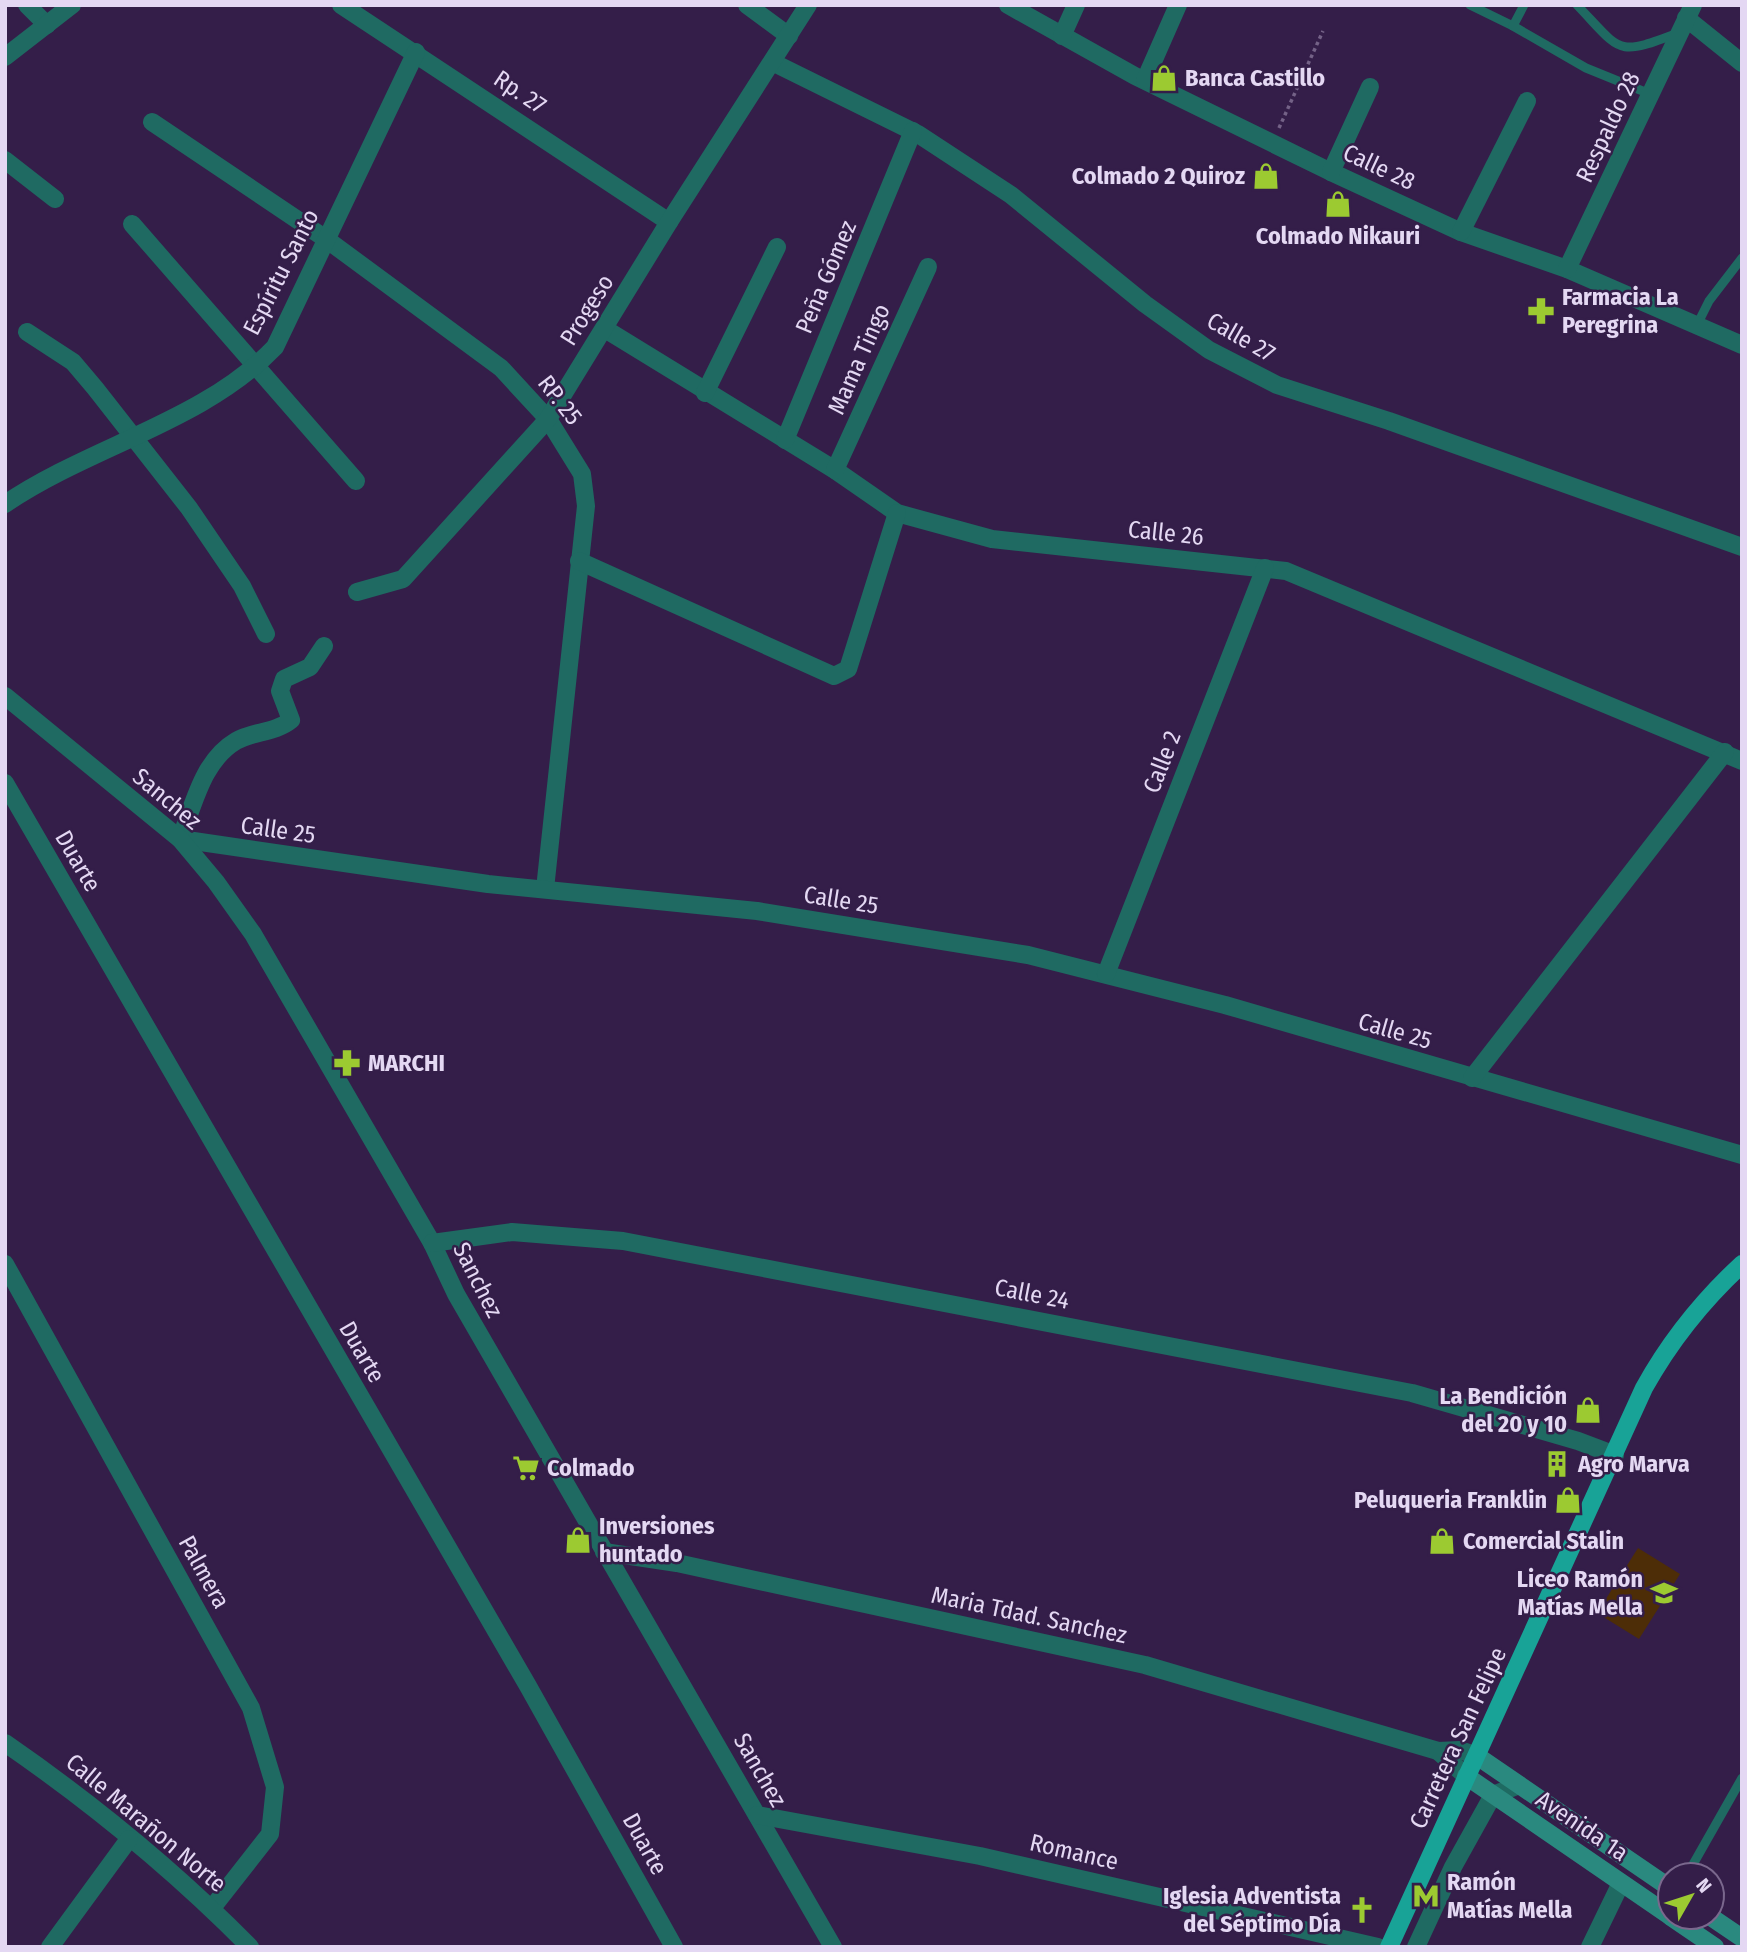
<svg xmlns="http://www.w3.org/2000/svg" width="1747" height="1952" font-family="'Fira Sans Condensed',sans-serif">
<rect width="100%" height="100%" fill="#341e49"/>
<path fill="#4d2d07" d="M 1638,1548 L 1680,1574 L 1639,1639 L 1597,1613 Z"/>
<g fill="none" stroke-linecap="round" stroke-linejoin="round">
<path stroke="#746287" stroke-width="3.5" stroke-dasharray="3.5 3.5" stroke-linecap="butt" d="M 1279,128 L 1323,31"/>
<g stroke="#1f6a62" stroke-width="9">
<path d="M 1470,5 L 1513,26"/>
<path d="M 1524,5 L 1513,26 L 1586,68 L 1650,94"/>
<path d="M 1577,5 C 1622,52 1615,57 1678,33"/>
<path d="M 1697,325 L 1709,301 L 1742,258"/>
<path d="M 1687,1875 L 1742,1778"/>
</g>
<g stroke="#1f6a62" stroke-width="18">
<path d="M 27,5 L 47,25"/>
<path d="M 341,5 L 669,222"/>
<path d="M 747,5 L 789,36"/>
<path d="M 1008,5 L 1135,76 L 1331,172 L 1461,232 L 1567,269 L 1742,345"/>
<path d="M 1686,18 L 1742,63"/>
<path d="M 1062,36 L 1076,5"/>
<path d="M 5,57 L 72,5"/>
<path d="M 772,62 L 918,134 L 1011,195 L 1145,304 L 1209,350 L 1277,385 L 1389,421 L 1742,547"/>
<path d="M 1145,80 L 1178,5"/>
<path d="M 152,122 L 326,239 L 501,368 L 548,419 L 582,474 L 586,506 L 545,889"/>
<path d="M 5,160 L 55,199"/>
<path d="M 1331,172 L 1370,87"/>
<path d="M 132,224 L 356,481"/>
<path d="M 1461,232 L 1527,101"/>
<path d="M 1567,269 L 1693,5"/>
<path d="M 605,329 L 835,470 L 897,513 L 992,539 L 1286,571 L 1742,761"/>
<path d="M 27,332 L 73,362 L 95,388 L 189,508 L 242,586 L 266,634"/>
<path d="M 705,393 L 777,247"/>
<path d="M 785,440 L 913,131"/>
<path d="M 835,470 L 928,267"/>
<path d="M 5,504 C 90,446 203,422 275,347 L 416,52"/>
<path d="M 579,561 L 834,676 L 848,669 L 897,513"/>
<path d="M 357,592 L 403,579 L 548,419 L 669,222 L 808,5"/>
<path d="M 324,646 L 310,667 L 284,679 L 280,691 L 291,720 C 275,733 253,731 236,741 C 202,761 194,805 180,839 L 488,884 L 757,911 L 1028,955 L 1225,1005 L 1742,1155"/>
<path d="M 5,696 L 180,839 L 216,882 L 253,934 L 432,1243 L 456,1294 L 833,1947"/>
<path d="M 5,783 L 528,1686 L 674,1947"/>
<path d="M 1106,974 L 1265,568"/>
<path d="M 1472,1078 L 1725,752"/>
<path d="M 432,1243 L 512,1232 L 623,1241 L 1412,1393 L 1578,1441 L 1615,1455"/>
<path d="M 5,1264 L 251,1708 L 275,1787 L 270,1834 L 212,1908"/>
<path d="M 604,1552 L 677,1563 L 1145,1665 L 1438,1751 L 1460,1750 L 1477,1756"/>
<path d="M 5,1743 C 92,1803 176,1872 250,1947"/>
<path d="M 1438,1751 L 1466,1776"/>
<path d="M 757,1815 L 980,1856 L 1378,1947"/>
<path d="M 50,1947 L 129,1839"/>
<path d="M 1416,1947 L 1453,1867 L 1493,1795 L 1519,1785"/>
<path d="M 1590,1947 L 1621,1883"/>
</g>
<g stroke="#2a897f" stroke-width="18">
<path d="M 1477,1756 L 1670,1888"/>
<path d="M 1466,1776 L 1670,1916"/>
<path d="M 1671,1917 L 1715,1947"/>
<path d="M 1711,1917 L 1742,1938"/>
</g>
<path stroke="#18a397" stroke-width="18" d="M 1389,1947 L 1644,1388 C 1670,1341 1702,1301 1742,1264"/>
</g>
<defs>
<symbol id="shop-bare" viewBox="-9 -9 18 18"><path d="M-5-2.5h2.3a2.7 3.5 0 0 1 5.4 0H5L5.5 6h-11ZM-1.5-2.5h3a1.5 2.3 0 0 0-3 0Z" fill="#9cca31" stroke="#341e49" stroke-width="2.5" paint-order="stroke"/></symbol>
<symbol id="pharmacy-bare" viewBox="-9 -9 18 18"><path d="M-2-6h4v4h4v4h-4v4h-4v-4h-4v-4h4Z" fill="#9cca31" stroke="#341e49" stroke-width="2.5" paint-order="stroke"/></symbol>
<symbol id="building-bare" viewBox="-9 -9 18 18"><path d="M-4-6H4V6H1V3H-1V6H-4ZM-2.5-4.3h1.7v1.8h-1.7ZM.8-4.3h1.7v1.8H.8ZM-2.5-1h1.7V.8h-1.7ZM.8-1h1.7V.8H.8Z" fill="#9cca31" stroke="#341e49" stroke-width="2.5" paint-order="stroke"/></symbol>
<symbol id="supermarket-bare" viewBox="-9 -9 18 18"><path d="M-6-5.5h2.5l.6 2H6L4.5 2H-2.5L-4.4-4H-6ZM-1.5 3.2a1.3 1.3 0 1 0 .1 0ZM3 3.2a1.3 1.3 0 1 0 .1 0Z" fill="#9cca31" stroke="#341e49" stroke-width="2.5" paint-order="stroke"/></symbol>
<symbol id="school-bare" viewBox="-9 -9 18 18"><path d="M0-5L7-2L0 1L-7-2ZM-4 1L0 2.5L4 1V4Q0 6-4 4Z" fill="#9cca31" stroke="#341e49" stroke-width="2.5" paint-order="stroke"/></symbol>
<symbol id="metro-bare" viewBox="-9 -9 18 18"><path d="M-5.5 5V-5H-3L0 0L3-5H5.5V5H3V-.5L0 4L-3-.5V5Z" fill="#9cca31" stroke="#341e49" stroke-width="2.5" paint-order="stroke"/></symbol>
<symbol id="church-bare" viewBox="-9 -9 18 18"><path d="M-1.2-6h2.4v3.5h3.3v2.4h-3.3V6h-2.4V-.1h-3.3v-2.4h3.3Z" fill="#9cca31" stroke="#341e49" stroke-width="2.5" paint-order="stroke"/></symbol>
</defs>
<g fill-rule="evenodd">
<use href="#shop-bare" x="1145" y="59" width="38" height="38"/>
<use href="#shop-bare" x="1247" y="157" width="38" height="38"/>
<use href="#shop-bare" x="1319" y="185" width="38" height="38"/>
<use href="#pharmacy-bare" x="1522" y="292" width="38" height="38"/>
<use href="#pharmacy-bare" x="328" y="1044" width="38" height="38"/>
<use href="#shop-bare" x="1569" y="1391" width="38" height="38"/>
<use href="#building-bare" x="1538" y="1445" width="38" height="38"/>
<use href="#supermarket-bare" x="507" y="1449" width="38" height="38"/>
<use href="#shop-bare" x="1549" y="1481" width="38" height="38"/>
<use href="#shop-bare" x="559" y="1521" width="38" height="38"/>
<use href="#shop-bare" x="1423" y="1522" width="38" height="38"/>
<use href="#school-bare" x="1645" y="1574" width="38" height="38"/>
<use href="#metro-bare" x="1407" y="1877" width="38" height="38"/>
<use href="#church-bare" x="1343" y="1891" width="38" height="38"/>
</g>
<g text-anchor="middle" stroke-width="5" stroke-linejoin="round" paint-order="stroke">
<g font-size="24" font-weight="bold" fill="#e4d8f3" stroke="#341e49" text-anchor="start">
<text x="1185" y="86">Banca Castillo</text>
<text x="1245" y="184" text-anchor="end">Colmado 2 Quiroz</text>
<text x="1338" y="244" text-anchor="middle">Colmado Nikauri</text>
<text x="1562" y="305">Farmacia La<tspan x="1562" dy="28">Peregrina</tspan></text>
<text x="368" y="1071">MARCHI</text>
<text x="1567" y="1404" text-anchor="end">La Bendición<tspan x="1567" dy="28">del 20 y 10</tspan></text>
<text x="1578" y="1472">Agro Marva</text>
<text x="547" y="1476">Colmado</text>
<text x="1547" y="1508" text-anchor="end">Peluqueria Franklin</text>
<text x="599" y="1534">Inversiones<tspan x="599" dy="28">huntado</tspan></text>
<text x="1463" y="1549">Comercial Stalin</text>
<text x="1643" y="1587" text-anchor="end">Liceo Ramón<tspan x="1643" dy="28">Matías Mella</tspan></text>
<text x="1447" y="1890">Ramón<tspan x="1447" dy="28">Matías Mella</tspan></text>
<text x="1341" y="1904" text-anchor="end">Iglesia Adventista<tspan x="1341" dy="28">del Séptimo Día</tspan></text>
</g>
<g font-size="24" fill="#e4d8f3" stroke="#341e49">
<text transform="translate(520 92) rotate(34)" y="8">Rp. 27</text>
<text transform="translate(1608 127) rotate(-65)" y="8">Respaldo 28</text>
<text transform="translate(1379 167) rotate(25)" y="8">Calle 28</text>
<text transform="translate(281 272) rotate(-63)" y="8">Espíritu Santo</text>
<text transform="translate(826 277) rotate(-67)" y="8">Peña Gómez</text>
<text transform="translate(587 310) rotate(-58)" y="8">Progeso</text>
<text transform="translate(1241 337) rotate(30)" y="8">Calle 27</text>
<text transform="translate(859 359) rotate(-66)" y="8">Mama Tingo</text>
<text transform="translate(560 400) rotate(52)" y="8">RP. 25</text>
<text transform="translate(1166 533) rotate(6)" y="8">Calle 26</text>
<text transform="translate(1162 762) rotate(-69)" y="8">Calle 2</text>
<text transform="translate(167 799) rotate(40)" y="8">Sanchez</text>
<text transform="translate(278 830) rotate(8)" y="8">Calle 25</text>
<text transform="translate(78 861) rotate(60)" y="8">Duarte</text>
<text transform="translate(841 900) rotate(9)" y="8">Calle 25</text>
<text transform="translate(1395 1031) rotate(16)" y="8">Calle 25</text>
<text transform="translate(478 1280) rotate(63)" y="8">Sanchez</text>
<text transform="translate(1032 1294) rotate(11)" y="8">Calle 24</text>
<text transform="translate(362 1352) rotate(60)" y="8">Duarte</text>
<text transform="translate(204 1572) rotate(61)" y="8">Palmera</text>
<text transform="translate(1029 1615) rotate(12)" y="8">Maria Tdad. Sanchez</text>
<text transform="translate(1458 1738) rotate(-65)" y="8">Carretera San Felipe</text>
<text transform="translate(760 1770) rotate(60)" y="8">Sanchez</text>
<text transform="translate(146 1823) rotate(40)" y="8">Calle Marañon Norte</text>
<text transform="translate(1582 1826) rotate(34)" y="8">Avenida 1a</text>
<text transform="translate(645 1844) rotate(61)" y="8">Duarte</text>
<text transform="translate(1074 1852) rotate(13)" y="8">Romance</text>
</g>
</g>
<rect width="1747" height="1952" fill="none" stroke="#e4d8f3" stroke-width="14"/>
<g transform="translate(1691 1896) rotate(51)"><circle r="33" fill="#341e49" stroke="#7a688d" stroke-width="2"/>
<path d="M0-5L12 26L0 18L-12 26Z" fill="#9cca31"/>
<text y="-10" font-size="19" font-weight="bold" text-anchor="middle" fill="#e4d8f3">N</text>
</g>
</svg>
